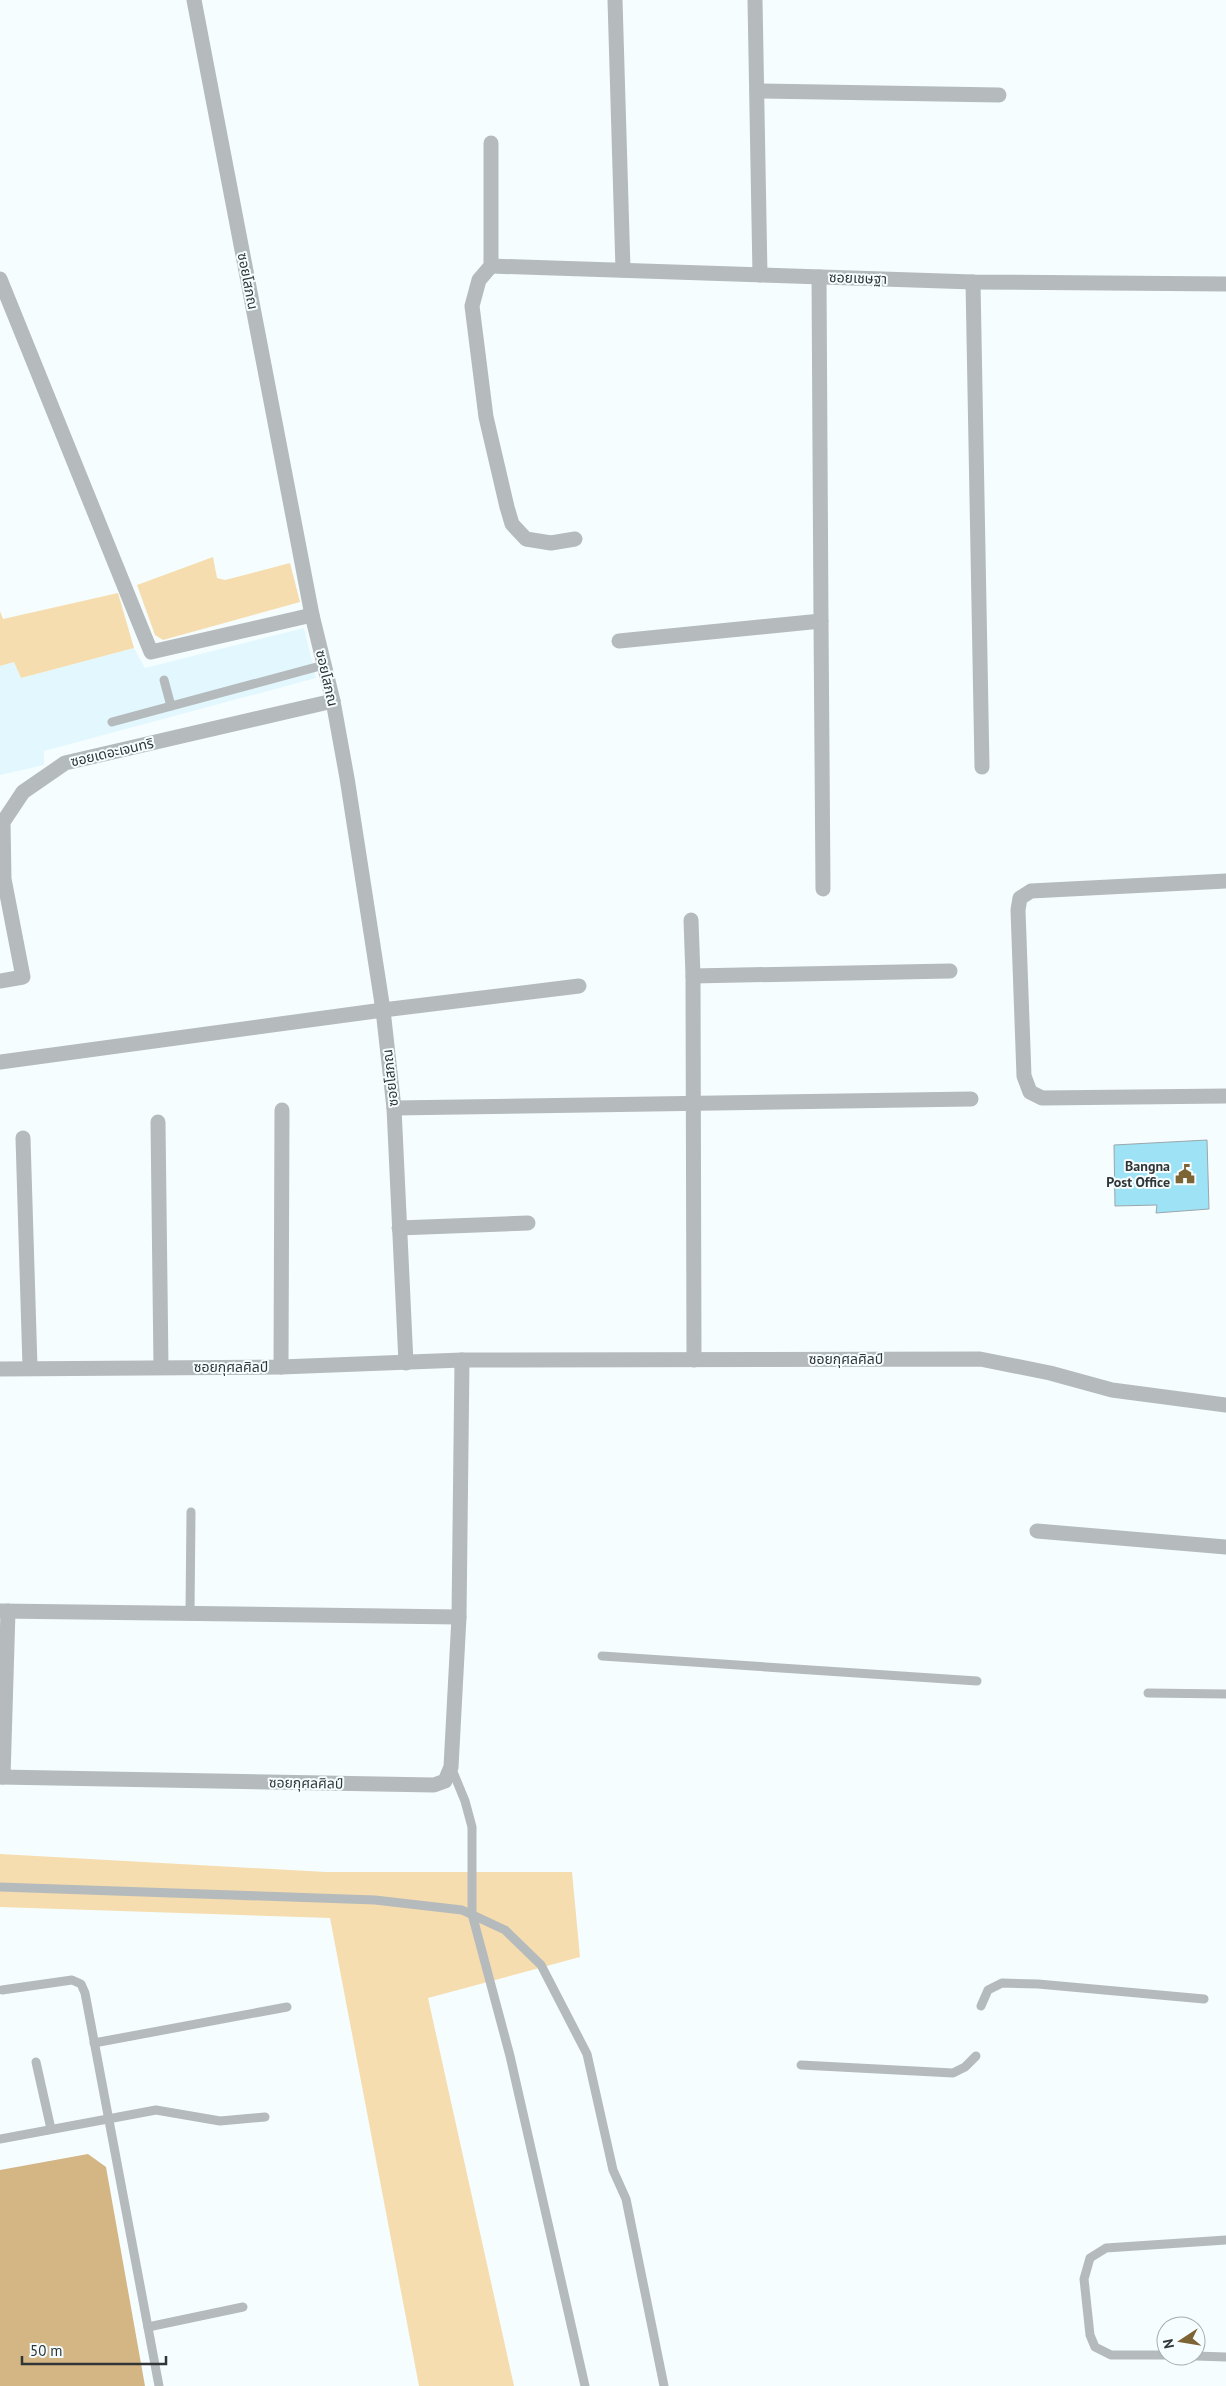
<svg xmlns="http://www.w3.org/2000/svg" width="1226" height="2386" font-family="'PT Sans','Noto Sans Thai',sans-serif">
<rect width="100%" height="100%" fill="#f5fdff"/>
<path fill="#e2f8fe" d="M 304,628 L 316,678 L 44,751 L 44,765 L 0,775 L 0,666 L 14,662 L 21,678 L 134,648 L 145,668 Z"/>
<g fill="#f6ddaf">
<path d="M 213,557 L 217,578 L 225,580 L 290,563 L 300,602 L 163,640 L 155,635 L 137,585 Z"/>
<path d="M 118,593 L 134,648 L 21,678 L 14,662 L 0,666 L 0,611 L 3,619 Z"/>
<path d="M 0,1854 L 326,1872 L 572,1872 L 580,1957 L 428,1998 L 514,2386 L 419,2386 L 330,1918 L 0,1907 Z"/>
</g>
<path fill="#d3b684" d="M 88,2154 L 106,2167 L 145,2386 L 0,2386 L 0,2170 Z"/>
<path fill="#9de2f5" stroke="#9ba7ab" d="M 1207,1140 L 1209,1209 L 1156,1213 L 1157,1205 L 1115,1206 L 1114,1145 Z"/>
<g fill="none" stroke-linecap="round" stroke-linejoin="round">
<g stroke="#b5bbbc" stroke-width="9">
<path d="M 164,680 L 171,706"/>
<path d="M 112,722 L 324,665"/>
<path d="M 190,1613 L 191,1512"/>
<path d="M 602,1656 L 977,1681"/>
<path d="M 1148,1693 L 1226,1694"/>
<path d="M 451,1767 L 465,1801 L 472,1827 L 472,1914 L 510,2056 L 585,2386"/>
<path d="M 0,1887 L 375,1900 L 462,1910 L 505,1930 L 541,1965 L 587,2054 L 613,2170 L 626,2199 L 664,2386"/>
<path d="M 2,1990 L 72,1980 L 81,1984 L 85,1993 L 159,2386"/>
<path d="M 981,2006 L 988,1990 L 1002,1983 L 1038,1984 L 1204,1999"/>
<path d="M 94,2043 L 287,2007"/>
<path d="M 36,2062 L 51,2129"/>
<path d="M 801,2065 L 953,2073 L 965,2067 L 976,2056"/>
<path d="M 0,2139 L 156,2110 L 220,2121 L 265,2117"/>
<path d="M 148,2327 L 243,2307"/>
<path d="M 1166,2355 L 1111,2355 L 1095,2347 L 1090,2335 L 1084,2279 L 1090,2258 L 1106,2248 L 1226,2240"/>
<path d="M 1196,2356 L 1226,2357"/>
</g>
<g stroke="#b5bbbc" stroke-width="15">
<path d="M 194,0 L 312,615 L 333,701 L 347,778 L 383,1010 L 394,1108 L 406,1363"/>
<path d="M 615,0 L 623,270"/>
<path d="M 755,0 L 760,275"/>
<path d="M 757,91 L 999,95"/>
<path d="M 491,143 L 491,266 L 479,280 L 472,306 L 486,417 L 507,507 L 512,524 L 526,539 L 551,543 L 575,539"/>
<path d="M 491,266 L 973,282 L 1226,284"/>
<path d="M 0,279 L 151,652 L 312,615"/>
<path d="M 973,282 L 982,767"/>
<path d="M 821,621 L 823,889"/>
<path d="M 619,641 L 821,621 L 819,277"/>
<path d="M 1226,881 L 1031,891 L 1020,898 L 1018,910 L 1024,1076 L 1030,1092 L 1042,1098 L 1226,1096"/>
<path d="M 691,920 L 693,976 L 694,1360"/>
<path d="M 693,976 L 950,971"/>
<path d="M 0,981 L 23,977 L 4,879 L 3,822 L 23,792 L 65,763 L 333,701"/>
<path d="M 0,1062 L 383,1010 L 579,986"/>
<path d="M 394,1108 L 971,1099"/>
<path d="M 158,1122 L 161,1367"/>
<path d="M 23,1138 L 30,1367"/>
<path d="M 399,1228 L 528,1223"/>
<path d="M 281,1367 L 282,1110"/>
<path d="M 0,1369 L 281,1367 L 462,1360 L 980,1359 L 1050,1373 L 1112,1390 L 1226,1405"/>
<path d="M 1037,1531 L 1226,1547"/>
<path d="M 0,1611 L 459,1617"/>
<path d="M 0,1777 L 434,1785 L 445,1781 L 451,1767 L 459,1617 L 462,1360"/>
<path d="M 3,1777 L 8,1611"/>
</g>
</g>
<defs>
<symbol id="civic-bare" viewBox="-9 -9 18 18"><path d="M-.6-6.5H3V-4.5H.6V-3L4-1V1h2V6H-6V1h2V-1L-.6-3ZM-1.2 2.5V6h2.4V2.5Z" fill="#7d6435" stroke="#f5fdff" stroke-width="2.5" paint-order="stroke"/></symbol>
</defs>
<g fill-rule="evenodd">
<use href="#civic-bare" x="1171" y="1160" width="28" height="28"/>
</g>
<g text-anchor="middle" stroke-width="4" stroke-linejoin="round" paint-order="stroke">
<g font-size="14" fill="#303536" stroke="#f5fdff">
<text transform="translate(858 278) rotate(2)" y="5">ซอยเชษฐา</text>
<text transform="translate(248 281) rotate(79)" y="5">ซอยโสภณ</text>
<text transform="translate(327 678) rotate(77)" y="5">ซอยโสภณ</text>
<text transform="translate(112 752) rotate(-13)" y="5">ซอยเดอะเจนทริ</text>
<text transform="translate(390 1078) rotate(-96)" y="5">ซอยโสภณ</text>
<text x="846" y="1364">ซอยกุศลศิลป์</text>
<text x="231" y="1372">ซอยกุศลศิลป์</text>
<text transform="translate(306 1783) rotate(1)" y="5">ซอยกุศลศิลป์</text>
</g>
<g font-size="14" font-weight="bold" fill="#303536" stroke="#f5fdff" text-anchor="end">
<text x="1170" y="1171">Bangna<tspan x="1170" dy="16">Post Office</tspan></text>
</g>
</g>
<g transform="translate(1181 2341) rotate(258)"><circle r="24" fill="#f5fdff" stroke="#a6adaf"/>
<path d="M0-4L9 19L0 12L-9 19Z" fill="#7d6435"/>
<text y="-8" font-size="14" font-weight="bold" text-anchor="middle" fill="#303536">N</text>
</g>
<path d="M22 2356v8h144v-8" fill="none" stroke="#303536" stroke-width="2.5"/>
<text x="30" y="2356" font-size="15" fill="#303536" stroke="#f5fdff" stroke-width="4" paint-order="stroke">50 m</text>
</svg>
